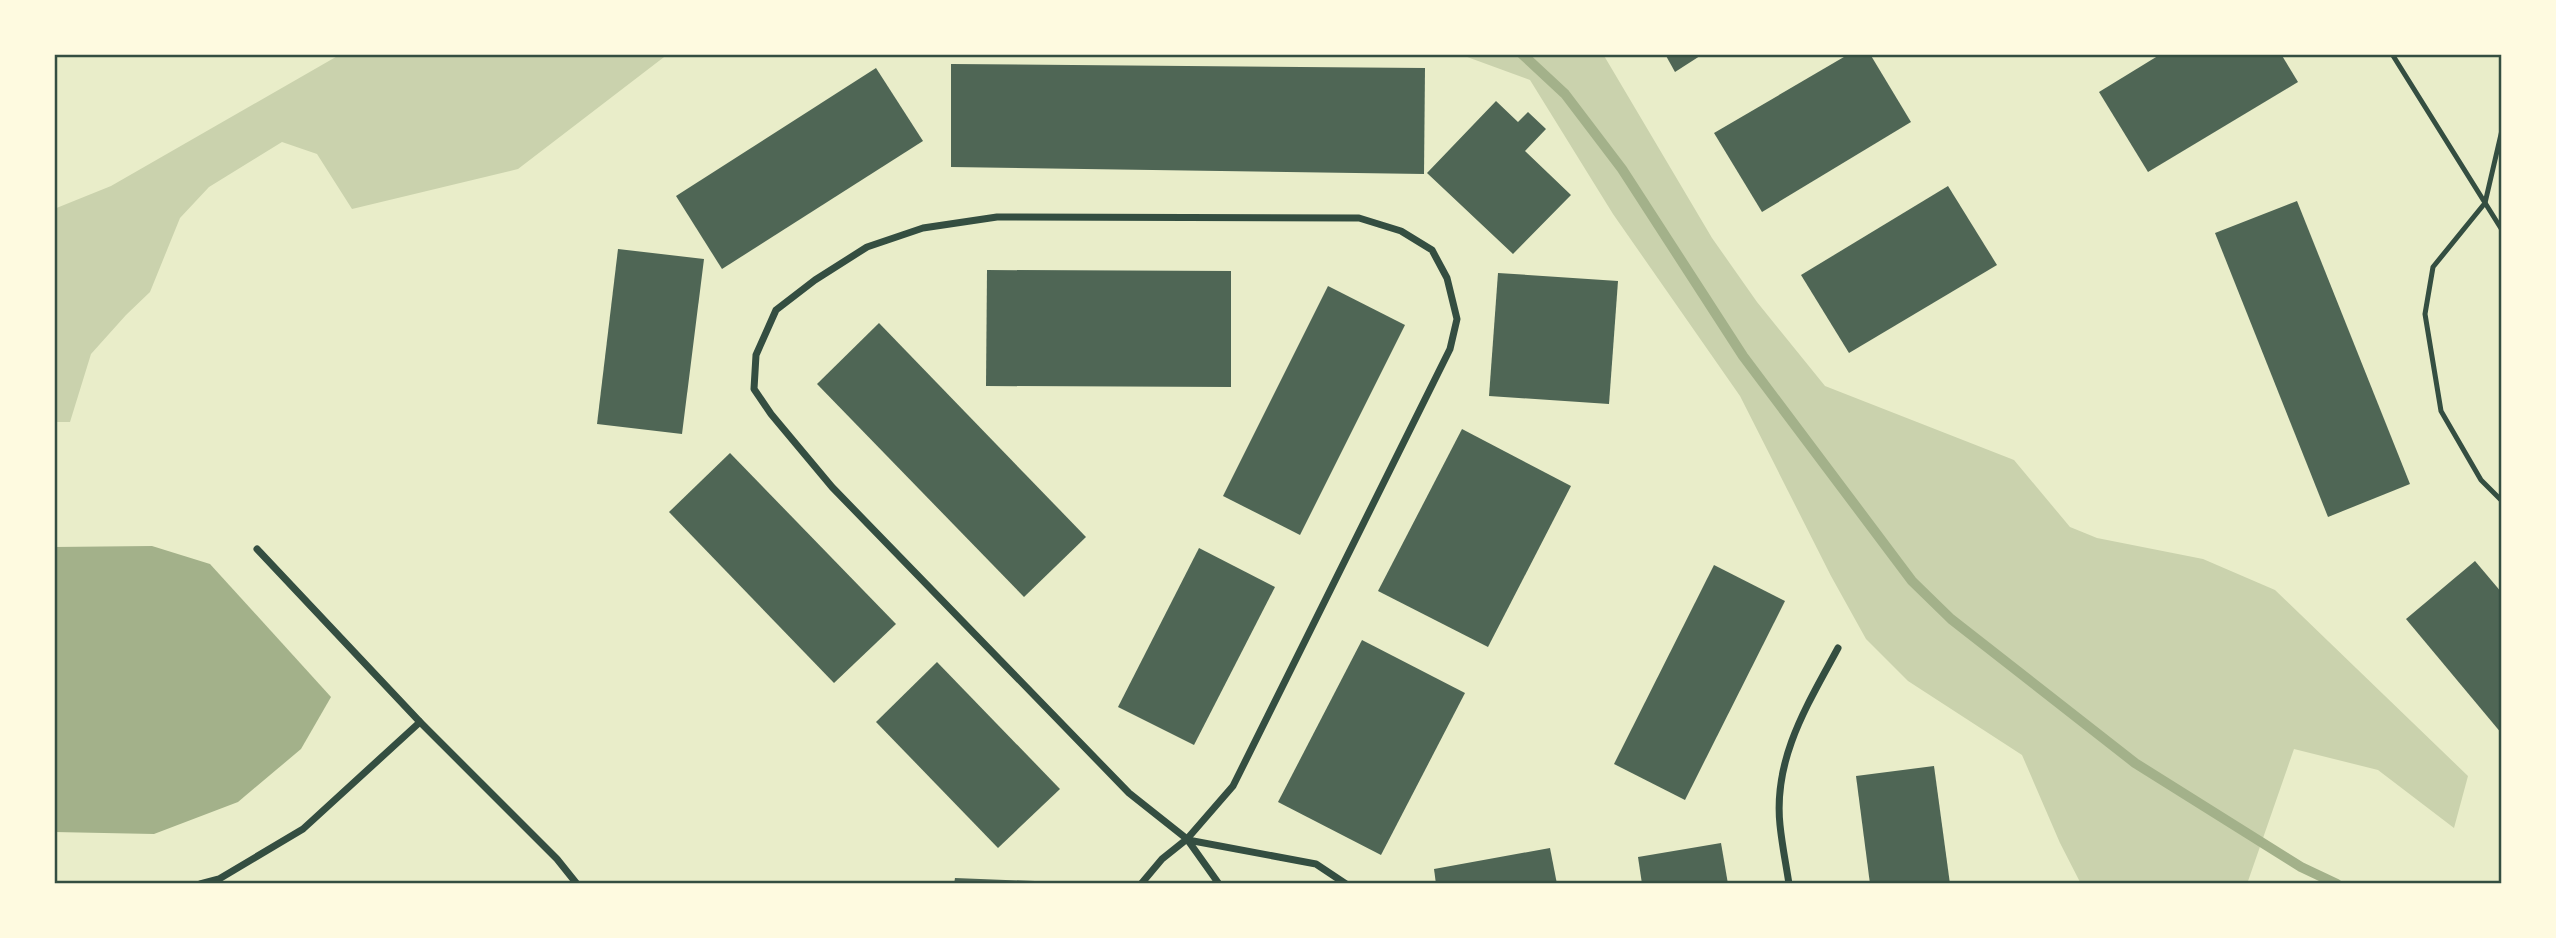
<svg xmlns="http://www.w3.org/2000/svg" width="2556" height="938" font-family="'Space Grotesk',sans-serif">
<rect width="100%" height="100%" fill="#e9edc9"/>
<g fill="#cad2ad">
<path d="M 341,54 L 668,54 L 518,169 L 352,209 L 317,154 L 282,142 L 209,187 L 180,218 L 150,292 L 126,315 L 91,354 L 70,422 L 54,422 L 54,209 L 111,186 Z"/>
<path d="M 1459,54 L 1603,54 L 1712,238 L 1757,302 L 1825,386 L 2014,460 L 2070,527 L 2097,538 L 2203,559 L 2275,590 L 2468,776 L 2454,828 L 2378,770 L 2294,749 L 2247,884 L 2081,884 L 2060,843 L 2022,755 L 1908,681 L 1866,639 L 1831,576 L 1740,396 L 1613,214 L 1530,80 Z"/>
</g>
<path fill="#a3b18a" d="M 152,546 L 210,564 L 331,697 L 301,749 L 238,802 L 154,834 L 54,832 L 54,547 Z"/>
<g fill="none" stroke-linecap="round" stroke-linejoin="round">
<path stroke="#a3b18a" stroke-width="10" d="M 1522,54 L 1565,94 L 1622,169 L 1743,356 L 1912,581 L 1951,619 L 2135,763 L 2301,867 L 2337,884"/>
</g>
<g fill="#4f6655">
<path d="M 1665,54 L 1703,54 L 1675,72 Z"/>
<path d="M 1849,54 L 1870,54 L 1911,122 L 1762,212 L 1714,133 Z"/>
<path d="M 2161,54 L 2281,54 L 2298,82 L 2148,172 L 2099,92 Z"/>
<path d="M 951,64 L 1425,68 L 1424,174 L 951,167 Z"/>
<path d="M 876,68 L 923,141 L 722,269 L 676,196 Z"/>
<path d="M 1496,101 L 1518,122 L 1528,112 L 1546,129 L 1525,151 L 1571,195 L 1513,254 L 1427,173 Z"/>
<path d="M 1948,186 L 1997,265 L 1849,353 L 1801,275 Z"/>
<path d="M 2297,201 L 2410,484 L 2328,517 L 2215,233 Z"/>
<path d="M 618,249 L 704,259 L 682,434 L 597,424 Z"/>
<path d="M 987,270 L 1231,271 L 1231,387 L 986,386 Z"/>
<path d="M 1498,273 L 1618,281 L 1609,404 L 1489,396 Z"/>
<path d="M 1328,286 L 1405,325 L 1300,535 L 1223,496 Z"/>
<path d="M 879,323 L 1086,537 L 1024,597 L 817,384 Z"/>
<path d="M 1462,429 L 1571,486 L 1488,647 L 1378,591 Z"/>
<path d="M 730,453 L 896,624 L 834,683 L 669,512 Z"/>
<path d="M 1199,548 L 1275,587 L 1194,745 L 1118,707 Z"/>
<path d="M 2475,561 L 2502,593 L 2502,734 L 2406,619 Z"/>
<path d="M 1714,565 L 1785,601 L 1685,800 L 1614,764 Z"/>
<path d="M 1362,640 L 1465,693 L 1381,855 L 1278,802 Z"/>
<path d="M 937,662 L 1060,789 L 998,848 L 876,722 Z"/>
<path d="M 1934,766 L 1950,884 L 1870,884 L 1856,776 Z"/>
<path d="M 1721,843 L 1728,884 L 1642,884 L 1638,857 Z"/>
<path d="M 1550,848 L 1557,884 L 1436,884 L 1434,869 Z"/>
<path d="M 955,878 L 1061,882 L 1061,884 L 954,884 Z"/>
</g>
<g fill="none" stroke-linecap="round" stroke-linejoin="round">
<g stroke="#344e41" stroke-width="5">
<path d="M 2392,54 L 2502,230"/>
<path d="M 2502,130 L 2485,203 L 2433,267 L 2425,314 L 2441,411 L 2481,480 L 2502,501"/>
</g>
<g stroke="#344e41" stroke-width="7">
<path d="M 257,549 L 420,722 L 557,859 L 577,884"/>
<path d="M 1188,840 L 1316,864 L 1346,884"/>
<path d="M 200,884 L 219,879 L 303,829 L 420,722"/>
<path d="M 1141,884 L 1162,859 L 1187,839 L 1233,786 L 1450,349 L 1457,319 L 1447,278 L 1432,250 L 1401,231 L 1359,218 L 997,217 L 923,228 L 867,247 L 815,280 L 776,310 L 756,355 L 754,389 L 771,414 L 832,487 L 1129,793 L 1187,839 L 1219,884"/>
<path d="M 1789,884 C 1786,864 1782,845 1780,825 C 1773,758 1808,704 1838,648"/>
</g>
</g>
<rect width="2556" height="938" fill="none" stroke="#fefae0" stroke-width="112"/>
<rect x="56" y="56" width="2444" height="826" fill="none" stroke="#344e41" stroke-width="2.5"/>
</svg>
